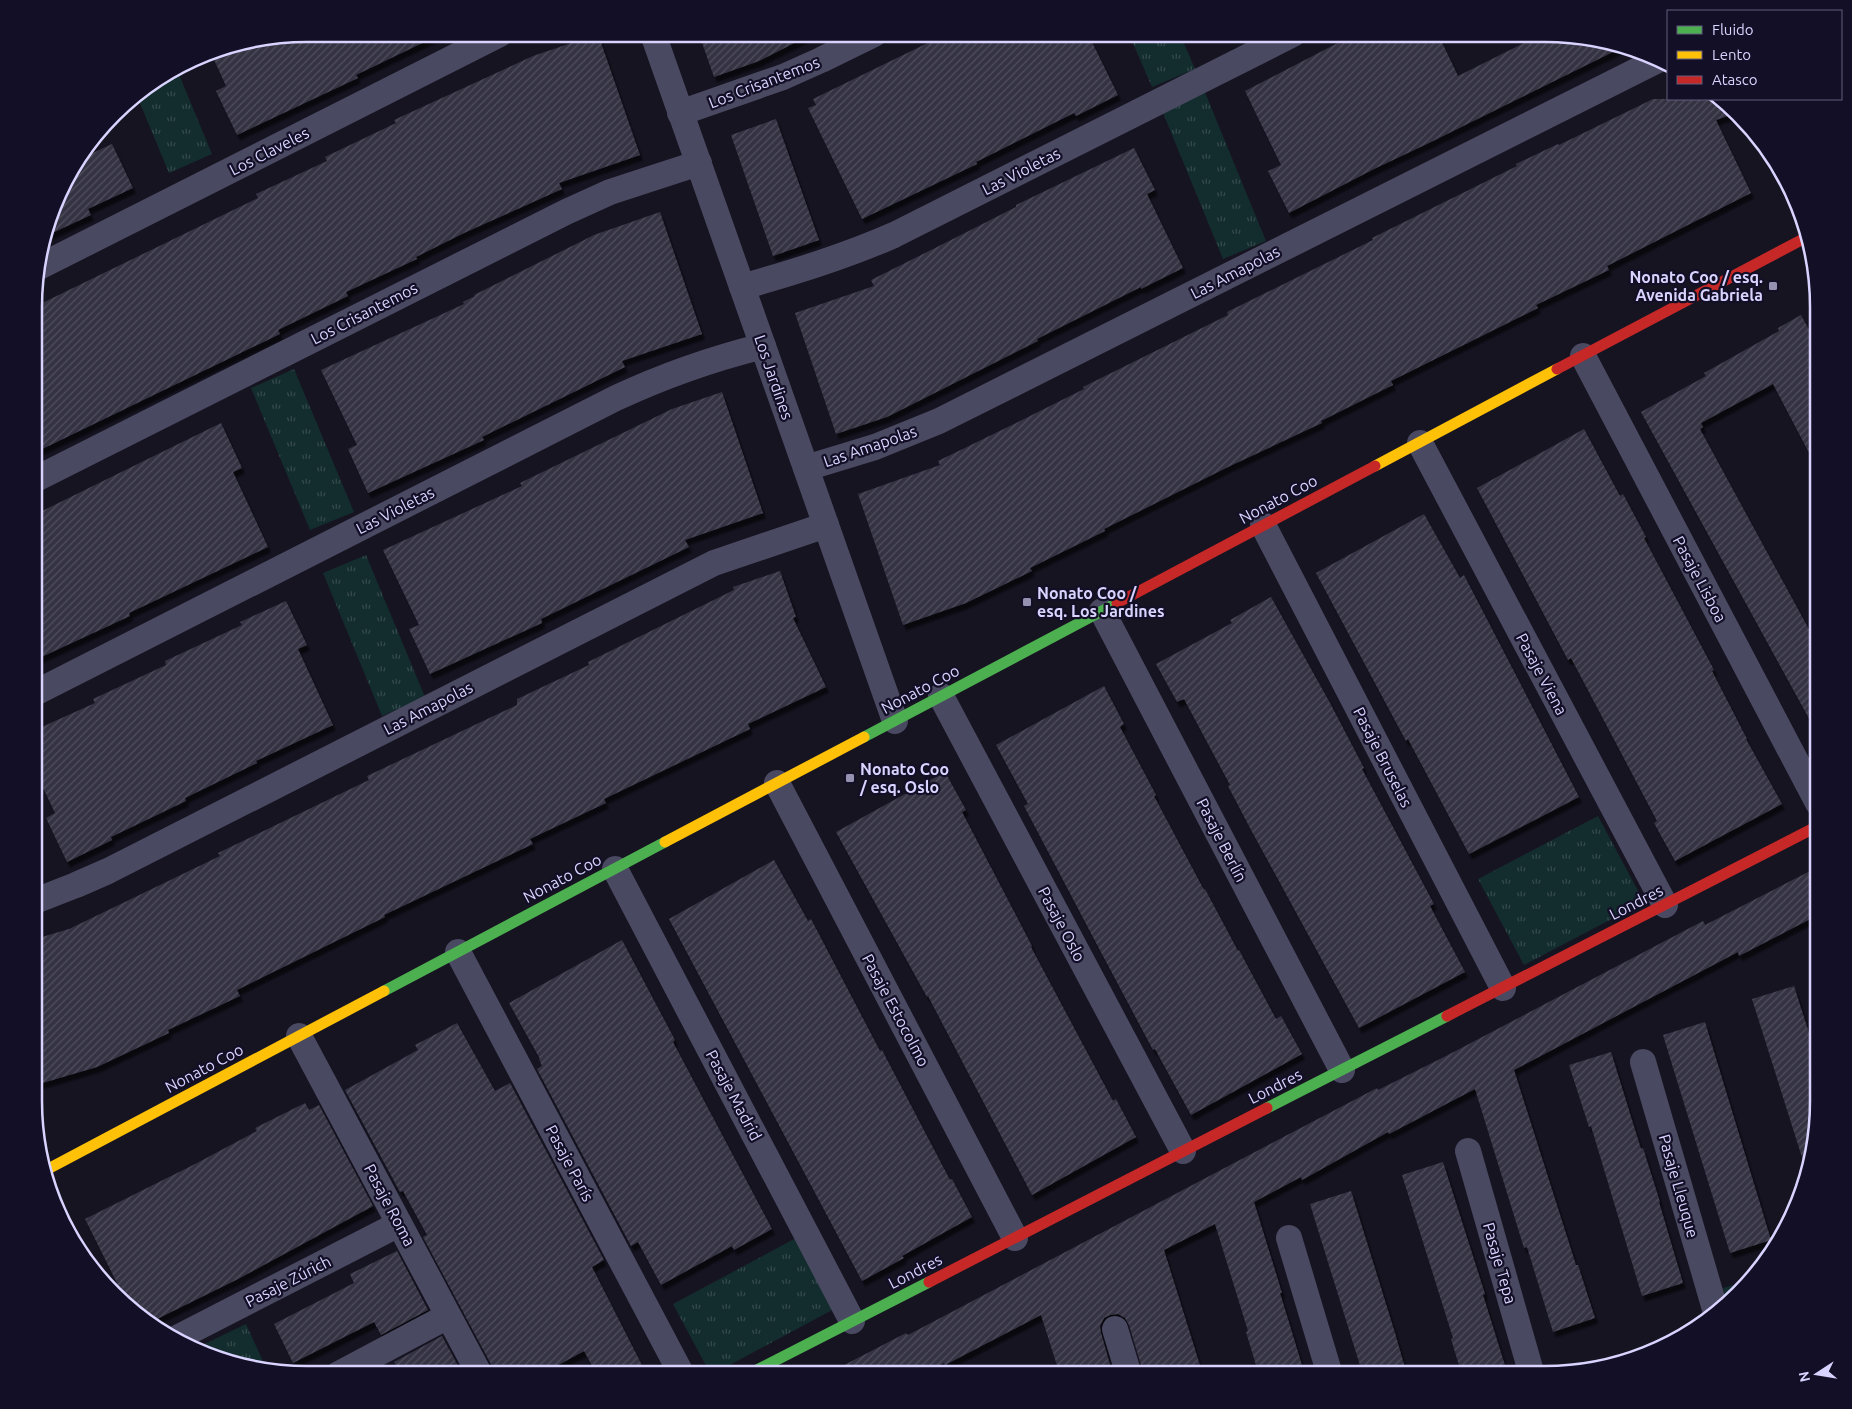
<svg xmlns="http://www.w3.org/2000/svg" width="1852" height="1409" font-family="Ubuntu,sans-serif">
<defs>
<pattern id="grass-tufts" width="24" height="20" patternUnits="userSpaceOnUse" patternTransform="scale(1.25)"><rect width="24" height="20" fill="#132c2d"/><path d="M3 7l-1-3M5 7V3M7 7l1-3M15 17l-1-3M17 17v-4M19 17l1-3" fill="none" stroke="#354a4c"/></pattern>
<pattern id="building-hatch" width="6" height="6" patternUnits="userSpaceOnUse" patternTransform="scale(1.25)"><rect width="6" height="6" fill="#343243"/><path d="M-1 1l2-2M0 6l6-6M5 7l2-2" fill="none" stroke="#514f5f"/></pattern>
<filter id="shadow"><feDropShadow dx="3" dy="5.5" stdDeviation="1" flood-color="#0009"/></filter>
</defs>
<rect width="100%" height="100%" fill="#161421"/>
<g fill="url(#grass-tufts)">
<path d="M 1129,34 L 1180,34 L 1195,69 L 1152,87 Z"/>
<path d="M 178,72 L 212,154 L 169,173 L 137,96 Z"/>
<path d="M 1204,90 L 1266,241 L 1223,259 L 1161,108 Z"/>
<path d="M 294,369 L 354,512 L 310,530 L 251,388 Z"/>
<path d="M 366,555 L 425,697 L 382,716 L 323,573 Z"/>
<path d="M 1598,816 L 1644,902 L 1524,965 L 1478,879 Z"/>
<path d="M 796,1238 L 834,1309 L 711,1375 L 673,1304 Z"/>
<path d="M 1751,1280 L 1751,1282 L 1726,1300 L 1723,1288 Z"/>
<path d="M 246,1324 L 267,1370 L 203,1355 L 194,1349 Z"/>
</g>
<g fill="url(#building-hatch)" filter="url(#shadow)">
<path d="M 307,34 L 441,34 L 356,75 L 358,78 L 237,135 L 216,91 L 226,86 L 211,53 L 219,48 Z"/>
<path d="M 598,34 L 640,155 L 559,183 L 562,189 L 464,233 L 416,257 L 417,259 L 346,292 L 348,296 L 278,330 L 280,334 L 36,452 L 36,306 L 258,198 L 256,194 L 327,161 L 325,157 L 396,123 L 394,120 L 533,56 Z"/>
<path d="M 699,34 L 812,34 L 759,61 L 714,77 Z"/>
<path d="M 946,34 L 1088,34 L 1118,95 L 1076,116 L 1074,113 L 976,162 L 977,164 L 862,219 L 808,108 L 816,105 L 813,99 Z"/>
<path d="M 1355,34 L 1438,34 L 1458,76 L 1542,34 L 1562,34 L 1621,48 L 1429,143 L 1374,169 L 1289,213 L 1268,171 L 1281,165 L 1245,91 Z"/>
<path d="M 1653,99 L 1720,99 L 1725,101 L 1734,114 L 1716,120 L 1751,193 L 1607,266 L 1609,270 L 1536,305 L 1538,308 L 1391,381 L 1393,385 L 1321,421 L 1322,423 L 1228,467 L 1104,529 L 1105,531 L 1030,568 L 1032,571 L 966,603 L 903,625 L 858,494 L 940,465 L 938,461 L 1014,424 L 1084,389 L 1083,387 L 1228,315 L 1227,312 L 1373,240 L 1372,238 L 1517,166 L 1516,164 L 1558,144 L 1559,145 Z"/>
<path d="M 776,119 L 819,240 L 773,256 L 731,135 Z"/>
<path d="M 112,144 L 133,188 L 88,209 L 91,215 L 48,235 L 70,171 L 80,159 Z"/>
<path d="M 1134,148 L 1155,190 L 1147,194 L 1183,268 L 1141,289 L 1141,287 L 1037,339 L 1038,341 L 887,417 L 836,434 L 795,313 L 874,286 L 871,280 L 947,242 L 1016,207 L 1016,205 Z"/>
<path d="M 660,212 L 702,334 L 622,361 L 625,367 L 482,437 L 484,440 L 368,493 L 348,449 L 357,445 L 321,370 L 464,304 L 463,302 L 475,296 L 474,295 L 594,235 Z"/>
<path d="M 1801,315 L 1818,346 L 1818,470 L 1773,384 L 1701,423 L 1703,427 L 1700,429 L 1818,646 L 1818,735 L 1641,412 L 1706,376 L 1704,373 L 1779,331 L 1778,328 Z"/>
<path d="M 722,392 L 763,513 L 685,540 L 689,547 L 541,619 L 542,623 L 430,674 L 409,629 L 419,625 L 383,550 L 522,486 L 520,483 L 672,409 Z"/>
<path d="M 221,423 L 242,468 L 233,472 L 268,547 L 129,613 L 130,616 L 35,660 L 36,514 Z"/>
<path d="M 1584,429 L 1620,496 L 1623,494 L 1646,537 L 1644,538 L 1714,670 L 1712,671 L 1747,739 L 1746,739 L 1782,804 L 1675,861 L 1654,823 L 1657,821 L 1571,658 L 1568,660 L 1477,488 Z"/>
<path d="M 1424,514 L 1460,578 L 1464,575 L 1579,797 L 1469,854 L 1408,739 L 1406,741 L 1316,573 Z"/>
<path d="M 780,571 L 796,617 L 793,618 L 826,687 L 748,724 L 750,729 L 604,799 L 606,803 L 530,839 L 533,844 L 384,915 L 385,917 L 237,990 L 240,996 L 168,1030 L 169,1033 L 97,1067 L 39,1084 L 34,1069 L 35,939 L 69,929 L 220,856 L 218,853 L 369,780 L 367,776 L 517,705 L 517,699 L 589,665 L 588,662 L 734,590 L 733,587 Z"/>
<path d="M 1271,597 L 1330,703 L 1364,768 L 1362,769 L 1434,904 L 1430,906 L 1465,972 L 1359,1028 L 1250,828 L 1228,786 L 1230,785 L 1184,699 L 1177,702 L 1156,664 L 1232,623 L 1230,620 Z"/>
<path d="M 286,601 L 307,645 L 298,649 L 333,725 L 256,761 L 257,763 L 185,798 L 186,801 L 111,837 L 112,840 L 67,862 L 46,818 L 55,813 L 35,771 L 35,730 L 95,703 L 93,699 L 166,665 L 165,661 L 242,625 L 240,622 Z"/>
<path d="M 1104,686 L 1124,724 L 1120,727 L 1156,795 L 1154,796 L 1204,890 L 1205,889 L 1238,951 L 1239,950 L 1276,1019 L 1281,1016 L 1302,1054 L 1191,1115 L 1155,1049 L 1153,1050 L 1094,939 L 1024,806 L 1028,804 L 996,745 Z"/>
<path d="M 945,772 L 966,810 L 962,812 L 1032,946 L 1031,947 L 1113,1101 L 1116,1099 L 1136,1137 L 1032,1195 L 928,996 L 927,997 L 836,832 Z"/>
<path d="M 774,860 L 808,921 L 811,919 L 880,1051 L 882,1050 L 950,1180 L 952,1179 L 972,1217 L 902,1256 L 904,1258 L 862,1281 L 669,919 Z"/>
<path d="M 1818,867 L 1818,915 L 1739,956 L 1738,952 L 1514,1070 L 1576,1265 L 1578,1265 L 1595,1318 L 1553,1332 L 1527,1247 L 1524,1248 L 1475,1089 L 1389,1134 L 1388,1132 L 1302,1180 L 1301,1177 L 1254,1202 L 1282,1293 L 1280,1293 L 1305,1375 L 1259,1375 L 1246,1332 L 1248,1331 L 1215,1224 L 1164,1250 L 1203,1375 L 1144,1375 L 1129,1325 L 1125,1318 L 1118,1314 L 1110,1315 L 1104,1318 L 1100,1326 L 1101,1333 L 1113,1375 L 1060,1375 L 1041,1315 L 945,1365 L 944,1363 L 920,1375 L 825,1375 L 906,1333 L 908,1335 L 1272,1143 L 1377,1088 L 1378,1090 L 1446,1056 L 1703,921 L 1705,925 Z"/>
<path d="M 622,940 L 675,1040 L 673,1042 L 772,1229 L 734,1250 L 732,1246 L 661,1285 L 638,1242 L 631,1246 L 537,1069 L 542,1066 L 539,1059 L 540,1059 L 509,1003 Z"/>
<path d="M 1794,986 L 1818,1061 L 1818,1120 L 1806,1170 L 1752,999 Z"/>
<path d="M 1705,1022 L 1771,1240 L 1730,1253 L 1663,1035 Z"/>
<path d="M 457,1023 L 495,1091 L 510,1083 L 604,1260 L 592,1267 L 647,1375 L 597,1375 L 584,1351 L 540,1375 L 495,1375 L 493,1368 L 423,1237 L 427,1235 L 403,1191 L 400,1192 L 345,1090 L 418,1050 L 415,1045 Z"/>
<path d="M 1611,1052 L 1641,1149 L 1643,1148 L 1660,1202 L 1659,1202 L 1683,1283 L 1642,1296 L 1591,1126 L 1589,1127 L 1569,1065 Z"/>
<path d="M 305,1103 L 309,1110 L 319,1105 L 373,1206 L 238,1279 L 151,1322 L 127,1308 L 118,1295 L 122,1293 L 85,1219 L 197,1163 L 257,1131 L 255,1128 Z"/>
<path d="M 1443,1162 L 1485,1294 L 1483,1295 L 1508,1375 L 1462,1375 L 1451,1339 L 1453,1338 L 1402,1175 Z"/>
<path d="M 1351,1191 L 1395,1333 L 1407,1375 L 1363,1375 L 1310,1204 Z"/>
<path d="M 397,1251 L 428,1310 L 381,1335 L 374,1322 L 293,1363 L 274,1324 L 354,1283 L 350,1274 Z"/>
<path d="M 442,1336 L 463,1375 L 401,1375 L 394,1362 Z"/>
</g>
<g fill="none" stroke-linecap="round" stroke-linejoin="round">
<g stroke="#4a4962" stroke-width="26">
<path d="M 653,34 L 895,721"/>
<path d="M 680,113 L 783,77 L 821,60 L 874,34"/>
<path d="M 37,268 L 500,34"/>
<path d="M 742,287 C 794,272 844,257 894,235 L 1293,34"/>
<path d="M 1583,356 L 1818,803"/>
<path d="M 1420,443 L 1665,905"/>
<path d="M 806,468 L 875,447 L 939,421 L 1658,60"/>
<path d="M 36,479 L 566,212 L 610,192 L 699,163"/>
<path d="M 1263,525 L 1503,988"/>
<path d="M 1102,611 L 1342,1070"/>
<path d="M 35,693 L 616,398 C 665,375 711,359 763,346"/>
<path d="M 941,696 L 1183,1151"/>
<path d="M 777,783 L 1015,1238"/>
<path d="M 615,869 L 852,1321"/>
<path d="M 35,901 L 76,885 L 108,871 L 714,563 L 826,525"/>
<path d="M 458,952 L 682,1375"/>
<path d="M 299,1036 L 480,1375"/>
<path d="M 1643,1062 L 1715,1309"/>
<path d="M 1468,1151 L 1532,1375"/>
<path d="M 1289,1238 L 1330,1375"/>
<path d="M 1115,1329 L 1129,1375"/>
<path d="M 177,1338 L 399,1224"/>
<path d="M 337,1375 L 448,1316"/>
</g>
<g stroke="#4caf50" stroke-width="11">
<path d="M 864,737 L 1117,603"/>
<path d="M 384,991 L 665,842"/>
<path d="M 1267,1108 L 1447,1016"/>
<path d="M 747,1375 L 929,1282"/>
</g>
<g stroke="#ffc107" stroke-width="11">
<path d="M 1375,466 L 1557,369"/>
<path d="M 665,842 L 864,737"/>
<path d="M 48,1169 L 384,991"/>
</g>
<g stroke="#c62828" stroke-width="11">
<path d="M 1557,369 L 1807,237"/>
<path d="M 1117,603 L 1375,466"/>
<path d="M 1447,1016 L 1818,826"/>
<path d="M 929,1282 L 1267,1108"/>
</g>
</g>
<g fill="#9591b1" stroke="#130f26" stroke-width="2">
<rect x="1768" y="281" width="10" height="10" rx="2.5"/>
<rect x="1022" y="597" width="10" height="10" rx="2.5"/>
<rect x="845" y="773" width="10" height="10" rx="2.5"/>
</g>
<g text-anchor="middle" stroke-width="4.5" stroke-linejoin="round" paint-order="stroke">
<g font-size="16" fill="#d9d4ff" stroke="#130f26">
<text transform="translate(764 82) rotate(-21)" y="6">Los Crisantemos</text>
<text transform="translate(269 151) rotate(-27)" y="6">Los Claveles</text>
<text transform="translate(1021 171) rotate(-27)" y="6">Las Violetas</text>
<text transform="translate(1235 272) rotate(-27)" y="6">Las Amapolas</text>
<text transform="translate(364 313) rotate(-27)" y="6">Los Crisantemos</text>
<text transform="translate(774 377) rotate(71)" y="6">Los Jardines</text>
<text transform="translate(870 446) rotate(-19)" y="6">Las Amapolas</text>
<text transform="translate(1278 499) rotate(-28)" y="6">Nonato Coo</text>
<text transform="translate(395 510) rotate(-27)" y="6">Las Violetas</text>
<text transform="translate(1700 579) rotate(62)" y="6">Pasaje Lisboa</text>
<text transform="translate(1542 674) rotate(62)" y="6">Pasaje Viena</text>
<text transform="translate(920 689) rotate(-28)" y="6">Nonato Coo</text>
<text transform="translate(428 708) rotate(-27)" y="6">Las Amapolas</text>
<text transform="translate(1383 757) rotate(63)" y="6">Pasaje Bruselas</text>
<text transform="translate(1222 840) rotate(63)" y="6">Pasaje Berlín</text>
<text transform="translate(562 878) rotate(-28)" y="6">Nonato Coo</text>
<text transform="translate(1636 902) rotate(-27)" y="6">Londres</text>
<text transform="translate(1062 924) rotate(62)" y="6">Pasaje Oslo</text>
<text transform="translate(896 1010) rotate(62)" y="6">Pasaje Estocolmo</text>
<text transform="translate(204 1068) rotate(-28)" y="6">Nonato Coo</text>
<text transform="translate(1275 1086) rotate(-27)" y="6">Londres</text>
<text transform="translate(734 1095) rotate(62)" y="6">Pasaje Madrid</text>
<text transform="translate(570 1163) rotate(62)" y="6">Pasaje París</text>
<text transform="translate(1679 1186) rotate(74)" y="6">Pasaje Lleuque</text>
<text transform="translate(390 1205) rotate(62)" y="6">Pasaje Roma</text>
<text transform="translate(1500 1263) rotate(74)" y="6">Pasaje Tepa</text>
<text transform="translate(915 1271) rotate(-27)" y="6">Londres</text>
<text transform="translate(288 1281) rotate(-27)" y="6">Pasaje Zúrich</text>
</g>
<g font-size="16" font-weight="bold" fill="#d9d4ff" stroke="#130f26" text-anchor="start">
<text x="1763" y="283" text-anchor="end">Nonato Coo / esq.<tspan x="1763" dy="18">Avenida Gabriela</tspan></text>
<text x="1037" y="599">Nonato Coo /<tspan x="1037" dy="18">esq. Los Jardines</tspan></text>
<text x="860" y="775">Nonato Coo<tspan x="860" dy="18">/ esq. Oslo</tspan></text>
</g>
</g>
<path d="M0 0H1852V1409H0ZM307 42H1545A265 265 0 0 1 1810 307V1101A265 265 0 0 1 1545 1366H307A265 265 0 0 1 42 1101V307A265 265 0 0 1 307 42Z" fill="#130f26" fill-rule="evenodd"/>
<path fill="none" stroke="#d9d4ff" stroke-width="2.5" d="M307 42H1545A265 265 0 0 1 1810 307V1101A265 265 0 0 1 1545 1366H307A265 265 0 0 1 42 1101V307A265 265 0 0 1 307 42Z"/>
<rect x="1667" y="10" width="175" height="90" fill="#130f26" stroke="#625e7d"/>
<rect x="1677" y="26" width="25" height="8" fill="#4caf50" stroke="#625e7d"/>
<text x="1712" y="35" font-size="15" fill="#d9d4ff">Fluido</text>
<rect x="1677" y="51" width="25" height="8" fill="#ffc107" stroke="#625e7d"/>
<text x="1712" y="60" font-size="15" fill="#d9d4ff">Lento</text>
<rect x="1677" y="76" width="25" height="8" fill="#c62828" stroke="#625e7d"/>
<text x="1712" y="85" font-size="15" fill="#d9d4ff">Atasco</text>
<g transform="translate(1817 1374) rotate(258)" stroke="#130f26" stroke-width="4" paint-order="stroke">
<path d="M0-4L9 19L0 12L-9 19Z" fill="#d9d4ff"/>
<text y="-8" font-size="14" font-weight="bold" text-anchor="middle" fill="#d9d4ff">N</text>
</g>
</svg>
